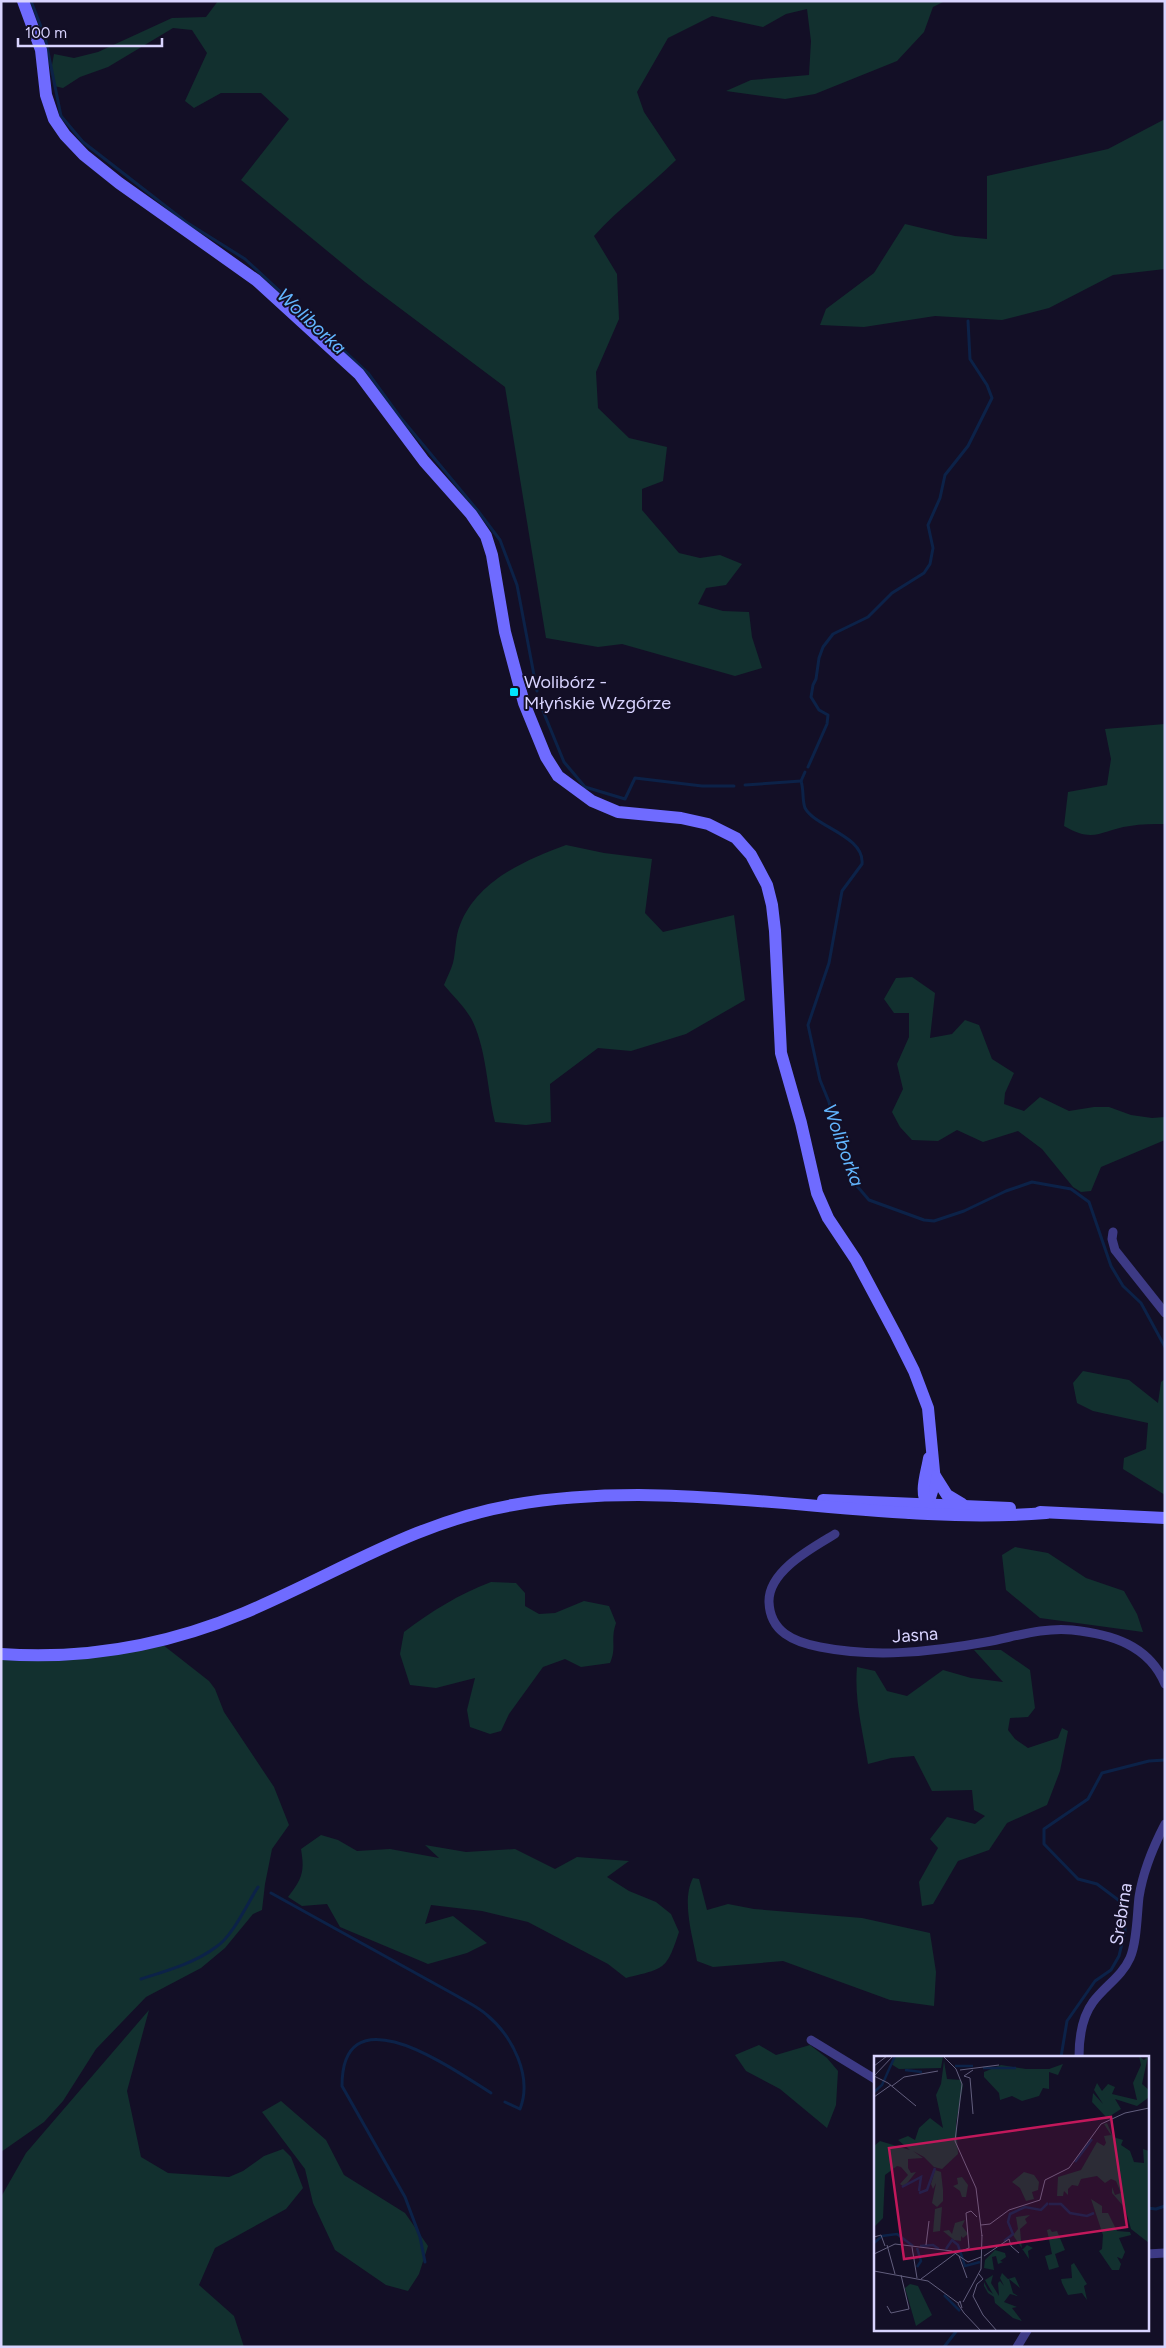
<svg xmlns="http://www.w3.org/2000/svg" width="1166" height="2348" font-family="Figtree,sans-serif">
<rect width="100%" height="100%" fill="#130f26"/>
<g fill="#12302f">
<path d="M 218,1 L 945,1 L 933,7 L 924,32 L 897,61 L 815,94 L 785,99 L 726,91 L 751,80 L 809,75 L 811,41 L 807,9 L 786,14 L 763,27 L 712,16 L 668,38 L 637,92 L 644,112 L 676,160 C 649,187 619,208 594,236 L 617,274 L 619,319 L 596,372 L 598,408 L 629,438 L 667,447 L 663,481 L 642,489 L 642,510 L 679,553 L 700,558 L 720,555 L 742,564 L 726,585 L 706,588 L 698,604 L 723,611 L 749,612 L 752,637 L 762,668 L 735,676 L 622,644 L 598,647 L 546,638 L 505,387 L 365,282 L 241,180 L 289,119 L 261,93 L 221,93 L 194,108 L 185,101 L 207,53 L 192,30 L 173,28 L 108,67 L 80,77 L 63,88 L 54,86 L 51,71 L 54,54 L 74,58 L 98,52 L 172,18 L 206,17 Z"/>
<path d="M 1165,119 L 1165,269 L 1113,275 L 1049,308 L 1002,320 L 935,316 L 864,327 L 820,325 L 826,309 L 874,273 L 905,224 L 955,236 L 987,239 L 987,176 L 1108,149 Z"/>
<path d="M 1165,724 L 1165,824 C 1153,824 1141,824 1130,826 C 1100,830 1095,844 1064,826 L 1068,792 L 1107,785 L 1111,759 L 1105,729 Z"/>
<path d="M 566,845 L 604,853 L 652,859 L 645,913 L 663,932 L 734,915 L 745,1000 L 686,1034 L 631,1051 L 598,1048 L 550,1084 L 551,1122 L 526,1125 L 495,1122 C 487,1089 487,1053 473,1022 C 467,1009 453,996 444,985 C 447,977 451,970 453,963 C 456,951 455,937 460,925 C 477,881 525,860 566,845 Z"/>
<path d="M 912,977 L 935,993 L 930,1038 L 952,1034 L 965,1020 L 979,1025 L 992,1059 L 1014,1073 L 1005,1093 L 1004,1104 L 1024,1111 L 1040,1097 L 1069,1111 L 1094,1107 L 1109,1107 L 1131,1115 L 1152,1118 L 1165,1117 L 1165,1140 L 1101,1167 L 1091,1191 L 1081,1192 L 1073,1187 L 1042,1149 L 1018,1131 L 983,1142 L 957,1130 L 938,1141 L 912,1140 L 900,1127 L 892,1112 L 903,1089 L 897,1064 L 909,1037 L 909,1013 L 894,1013 L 884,999 L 896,978 Z"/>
<path d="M 1083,1371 L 1129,1380 L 1158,1403 L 1161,1382 L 1165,1379 L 1165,1495 L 1123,1469 L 1124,1458 L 1146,1449 L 1148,1423 L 1093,1411 L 1077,1403 L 1073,1383 Z"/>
<path d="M 1015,1547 L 1048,1553 L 1086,1578 L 1124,1591 L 1137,1614 L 1143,1632 L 1040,1618 L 1006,1590 L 1002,1555 Z"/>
<path d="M 491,1582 L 516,1583 L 525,1593 L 525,1606 L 539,1614 L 555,1613 L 584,1601 L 609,1606 L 616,1623 C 610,1640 617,1647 610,1663 L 581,1667 L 565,1659 L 543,1667 L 509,1714 L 501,1731 L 490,1734 L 470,1727 L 467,1710 L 475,1678 L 436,1688 L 410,1685 L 400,1654 L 404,1632 C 432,1611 459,1594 491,1582 Z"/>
<path d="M 158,1641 L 209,1681 L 215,1689 L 224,1712 L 274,1787 L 289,1825 L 272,1849 L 265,1884 L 262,1910 L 253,1914 L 225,1948 L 201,1968 L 146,1997 L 96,2049 L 63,2101 L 44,2122 L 1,2152 L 1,1654 Z"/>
<path d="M 974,1650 L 1001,1650 L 1030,1670 L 1035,1708 L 1028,1717 L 1010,1718 L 1008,1730 L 1015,1739 L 1028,1748 L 1058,1738 L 1062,1728 L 1068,1731 L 1060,1771 L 1047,1805 L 1007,1823 L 989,1850 L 958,1861 L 933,1904 L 922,1906 L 919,1882 L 938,1848 L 930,1839 L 947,1817 L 975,1824 L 985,1816 L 974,1810 L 972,1790 L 932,1791 L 914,1756 L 891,1758 L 868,1764 C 863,1732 854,1700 857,1667 L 875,1671 L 887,1691 L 907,1696 L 943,1670 L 971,1678 L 1003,1682 Z"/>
<path d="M 321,1835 L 338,1840 L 357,1851 L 390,1849 L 439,1858 L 425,1845 L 466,1852 L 515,1849 L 555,1869 L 577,1857 L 629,1861 L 607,1877 L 629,1891 L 656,1902 L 671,1914 L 679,1932 C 666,1971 665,1968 626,1978 L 608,1964 L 528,1922 L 482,1911 L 431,1905 L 425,1924 L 453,1916 L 487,1943 L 467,1953 L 428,1964 L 340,1927 L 327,1904 L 302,1906 L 288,1897 C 302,1879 305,1872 301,1849 Z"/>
<path d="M 693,1878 L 699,1879 L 707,1910 L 728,1904 L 754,1909 L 862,1918 L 930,1933 L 936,1972 L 934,2006 L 890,2000 L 783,1961 L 713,1967 L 697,1961 C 693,1937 681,1901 693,1878 Z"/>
<path d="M 149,2010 L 127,2091 L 141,2157 L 168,2173 L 229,2177 L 243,2171 L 264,2156 L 283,2149 L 291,2157 L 303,2188 L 286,2209 L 215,2248 L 199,2285 L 234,2316 L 244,2347 L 1,2347 L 1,2197 L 26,2153 Z"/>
<path d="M 759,2045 L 776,2055 L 810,2045 L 827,2058 L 838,2071 L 836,2105 L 827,2128 L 780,2089 L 746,2071 L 735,2055 Z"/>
<path d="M 281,2101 L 326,2140 L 344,2175 L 405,2213 L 428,2246 L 419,2274 L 408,2291 L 386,2285 L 335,2250 L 313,2203 L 305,2169 L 262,2112 Z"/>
</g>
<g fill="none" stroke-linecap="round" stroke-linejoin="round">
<g stroke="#0c2248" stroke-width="3">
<path d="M 31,1 L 45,37 L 61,116 L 83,142 L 186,222 L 245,259 L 368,373 L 400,417 L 478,511 L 500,540 L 517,585 L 537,691"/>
<path d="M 541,706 L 564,762 L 585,787 L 625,799 L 635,778 L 702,786 L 734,786"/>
<path d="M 808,767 L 827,724 L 828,715 L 819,710 L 811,697 L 813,685 L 816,679 L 819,658 L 823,647 L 833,634 L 868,617 L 892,593 L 924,573 L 930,564 L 933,548 L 928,525 L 940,498 L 945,475 L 968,446 L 992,398 L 987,385 L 970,359 L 968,321"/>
<path d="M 801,781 C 804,790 802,800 805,808 C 815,827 865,836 862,864 L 842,891 L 829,963 L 808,1025 L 820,1080 L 829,1102 L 835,1128 L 842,1138 L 857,1186 L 869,1200 L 924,1220 L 934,1221 L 964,1211 L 1006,1191 L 1032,1182 L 1071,1189 L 1089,1202 L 1111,1266 L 1123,1286 L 1141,1303 L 1165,1347"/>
<path d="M 801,781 L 805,772"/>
<path d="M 745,785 L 801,781"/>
<path d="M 271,1893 L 457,1996 C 467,2002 478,2007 487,2015 C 512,2036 533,2076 520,2109 L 505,2102"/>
<path d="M 141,1979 C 166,1971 195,1963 216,1947 C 233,1936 247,1904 258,1887"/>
<path d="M 1061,2057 L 1067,2021 L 1095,1981 L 1111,1970 L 1119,1956 L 1125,1931 L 1125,1905 L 1097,1884 L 1078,1879 L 1044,1844 L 1044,1829 L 1088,1799 L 1102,1773 L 1149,1761 L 1165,1760"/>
<path d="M 1147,2208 L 1156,2209 L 1165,2206"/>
<path d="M 425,2262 L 420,2237 L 405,2197 L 342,2086 C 342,1989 454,2070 491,2093"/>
<path d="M 944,2347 L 958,2329"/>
</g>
<g stroke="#3d3a85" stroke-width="9">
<path d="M 1113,1232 L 1112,1239 L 1115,1250 L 1165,1313"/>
<path d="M 835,1534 C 812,1548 768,1571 769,1602 C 770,1632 794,1642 820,1647 C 875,1658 931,1652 986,1642 C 1014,1637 1043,1627 1072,1630 C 1111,1634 1149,1645 1165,1684"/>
<path d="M 811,2040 L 875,2079"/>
<path d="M 1079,2057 C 1079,2038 1082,2017 1093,2002 C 1105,1986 1122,1976 1130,1958 C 1137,1942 1137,1914 1139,1897 C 1143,1871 1153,1847 1165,1824"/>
<path d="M 1147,2254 L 1165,2253"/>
<path d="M 1017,2347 L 1028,2329"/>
</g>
<g stroke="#6f6bff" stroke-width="12">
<path d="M 23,1 L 41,50 L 46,95 L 54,119 L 65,135 L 84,155 L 119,183 L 256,280 L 359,374 L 424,461 L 471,514 L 486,536 L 492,555 L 505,632 L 524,703 L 546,757 L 558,776 L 592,801 L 618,812 L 681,818 L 708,824 L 736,838 L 751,855 L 767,885 L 772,905 L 775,931 L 781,1053 L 801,1123 L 817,1193 L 828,1218 L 856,1260 L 896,1335 L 914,1371 L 928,1408 L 935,1482 L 929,1501 L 910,1513"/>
<path d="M 935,1476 L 947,1495 L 962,1504"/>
<path d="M 823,1500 L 1010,1508"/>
<path d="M 929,1506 C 918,1495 927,1472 929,1458"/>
<path d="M 1040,1512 L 1165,1518"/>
<path d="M 1,1654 C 84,1660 167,1645 244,1613 C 335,1575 414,1522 513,1505 C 690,1474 869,1527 1046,1513"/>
</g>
</g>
<rect fill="#00e5ff" stroke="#130f26" stroke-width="2" x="509" y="687" width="10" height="10" rx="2.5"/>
<g text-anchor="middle" stroke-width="4" stroke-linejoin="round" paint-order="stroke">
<g font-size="18" fill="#d9d4ff" stroke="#130f26" text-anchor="start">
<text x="524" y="688">Wolibórz -<tspan x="524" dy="21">Młyńskie Wzgórze</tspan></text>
</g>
<g font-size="18" fill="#d9d4ff" stroke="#130f26">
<text transform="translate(915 1635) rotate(-4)" y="6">Jasna</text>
<text transform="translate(1121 1914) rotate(-81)" y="6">Srebrna</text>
</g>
<g font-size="19" font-style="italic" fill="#62b6ff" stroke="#130f26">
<text transform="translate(312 321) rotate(43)" y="7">Woliborka</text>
<text transform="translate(844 1145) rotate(70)" y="7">Woliborka</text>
</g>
</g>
<g transform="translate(874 2056)">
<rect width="275" height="275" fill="#130f26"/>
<path d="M 20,0 L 69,0 L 67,12 L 25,13 L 17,8 ZM 265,0 L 270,4 L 274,0 L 268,28 L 275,34 L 274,42 L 263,50 L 241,43 L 247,53 L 233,62 L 218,46 L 219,37 L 229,48 L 220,34 L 223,27 L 228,35 L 234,28 L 241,31 L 238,38 L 263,44 L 259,27 L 267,9 ZM 70,5 L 73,23 L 87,24 L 89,30 L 82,67 L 84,98 L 68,113 L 60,111 L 50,101 L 39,95 L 49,102 L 34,103 L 34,112 L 37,117 L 42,116 L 30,131 L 26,128 L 34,119 L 27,111 L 23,110 L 11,119 L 9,162 L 0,171 L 0,90 L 6,85 L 36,94 L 24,84 L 34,80 L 41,84 L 45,72 L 56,62 L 69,72 L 62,39 L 67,28 ZM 189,8 L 184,19 L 175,16 L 175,33 L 169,32 L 165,40 L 148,45 L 138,40 L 126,44 L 125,37 L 110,21 L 110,16 L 127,9 L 152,13 L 175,13 ZM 233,67 L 239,81 L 249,84 L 247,89 L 256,95 L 260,106 L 270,107 L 269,93 L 275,95 L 275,187 L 257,173 L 251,152 L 238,137 L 238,131 L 241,139 L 247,137 L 242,125 L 237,123 L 231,127 L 223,120 L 207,123 L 204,130 L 198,129 L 194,133 L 194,139 L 190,135 L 189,140 L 183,140 L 184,121 L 207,114 L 223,86 L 230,90 L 232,87 L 230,80 L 237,79 L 230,68 ZM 61,114 L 67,116 L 69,134 L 69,145 L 63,151 L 58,147 L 62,127 L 59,133 L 57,128 ZM 150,116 L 160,119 L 165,126 L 164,134 L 158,136 L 160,143 L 152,145 L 146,132 L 138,126 ZM 88,121 L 94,129 L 92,141 L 88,141 L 86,135 L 79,130 L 84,128 L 83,122 ZM 217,143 L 228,150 L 228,157 L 234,157 L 243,175 L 256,176 L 257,179 L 245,182 L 251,196 L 248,203 L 243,201 L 247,208 L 245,214 L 238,214 L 225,195 L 228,193 L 229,179 ZM 68,151 L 66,175 L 59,176 L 61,153 ZM 156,159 L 151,163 L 153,167 L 146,173 L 148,194 L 153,189 L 159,192 L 154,195 L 155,203 L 139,179 L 144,173 L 142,161 ZM 91,164 L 88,170 L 94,178 L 89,182 L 87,180 L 87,185 L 80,184 L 69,175 L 75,174 L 78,178 L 81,167 ZM 176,173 L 178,176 L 183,175 L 191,194 L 181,198 L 185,211 L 175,214 L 171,200 L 178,198 L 173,174 ZM 121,194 L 131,197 L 132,201 L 126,205 L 129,206 L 124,208 L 122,200 L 118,201 L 120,214 L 110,212 L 111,204 ZM 200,207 L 213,228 L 210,230 L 213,244 L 208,237 L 194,239 L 188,227 L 187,223 L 198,222 L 197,209 ZM 128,217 L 134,223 L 141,221 L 146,232 L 135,223 L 139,237 L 144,240 L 136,238 L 130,246 L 143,251 L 138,252 L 148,265 L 139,262 L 121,247 L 120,241 L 114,237 L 110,230 L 110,226 L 114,234 L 119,238 L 111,224 L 119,219 L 117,227 L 125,240 L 124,227 L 126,225 L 130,230 L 126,222 ZM 36,228 L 44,230 L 58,259 L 42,270 L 31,232 Z" fill="#12302f"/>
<path fill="none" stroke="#0c2248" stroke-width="2.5" d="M 81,10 L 99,10M 109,12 L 142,12M 31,14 L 48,16M 0,36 L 8,29 L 21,0M 201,106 L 218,83M 28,131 L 47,121 L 45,135M 45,137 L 53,134 L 61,112M 175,148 L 187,148 L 196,157 L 213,160 L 220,157M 130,185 L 139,178 L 134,166 L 136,158 L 151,151 L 167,154 L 174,147M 0,187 L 8,180 L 23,178 L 39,190M 46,190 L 59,189 L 65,193M 72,193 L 78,184 L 84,189 L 91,210 L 106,206M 43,211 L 47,205 L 43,192M 70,239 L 86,255"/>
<path fill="none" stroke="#625e7d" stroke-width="1" d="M 69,0 L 82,13 L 88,28 L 81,85 L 102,132 L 108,180M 0,10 L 13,0M 86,14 L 125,9M 0,20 L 14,27 L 42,50M 0,20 L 19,0M 18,30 L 30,21 L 64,15M 0,41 L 17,29M 99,58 L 96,22 L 90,20 L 99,14M 107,169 L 116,168 L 135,154 L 166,144 L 171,124 L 195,112 L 227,68 L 251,57 L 275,52M 0,181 L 7,179 L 11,190M 13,189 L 21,218M 52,189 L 55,165M 38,191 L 43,222M 0,198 L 21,188 L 78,195 L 85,200 L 93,222M 85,200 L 94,206 L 107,201M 110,200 L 135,183 L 137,190 L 145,197M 0,215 L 54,225 L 84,247M 105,218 L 109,223 L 103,228 L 99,240 L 109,259 L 123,275M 47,223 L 82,197 L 95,192 L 92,157 L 97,155 L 103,161M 89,246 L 107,213 L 108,179M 13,250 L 17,257 L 35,253 L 27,219M 88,252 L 86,245 L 84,248 L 90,257 L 107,275"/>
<path fill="#c2185b" fill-opacity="0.15" stroke="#c2185b" stroke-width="2.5" d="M 237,61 L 253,171 L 30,203 L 15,92 Z"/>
<rect width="275" height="275" fill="none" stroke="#d9d4ff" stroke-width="2.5"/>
</g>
<rect width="1166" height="2348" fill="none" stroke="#d9d4ff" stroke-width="5"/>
<path d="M18 38v8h144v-8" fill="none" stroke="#d9d4ff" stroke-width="2.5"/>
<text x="25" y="38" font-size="15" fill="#d9d4ff" stroke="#130f26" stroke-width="4" paint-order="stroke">100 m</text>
</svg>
